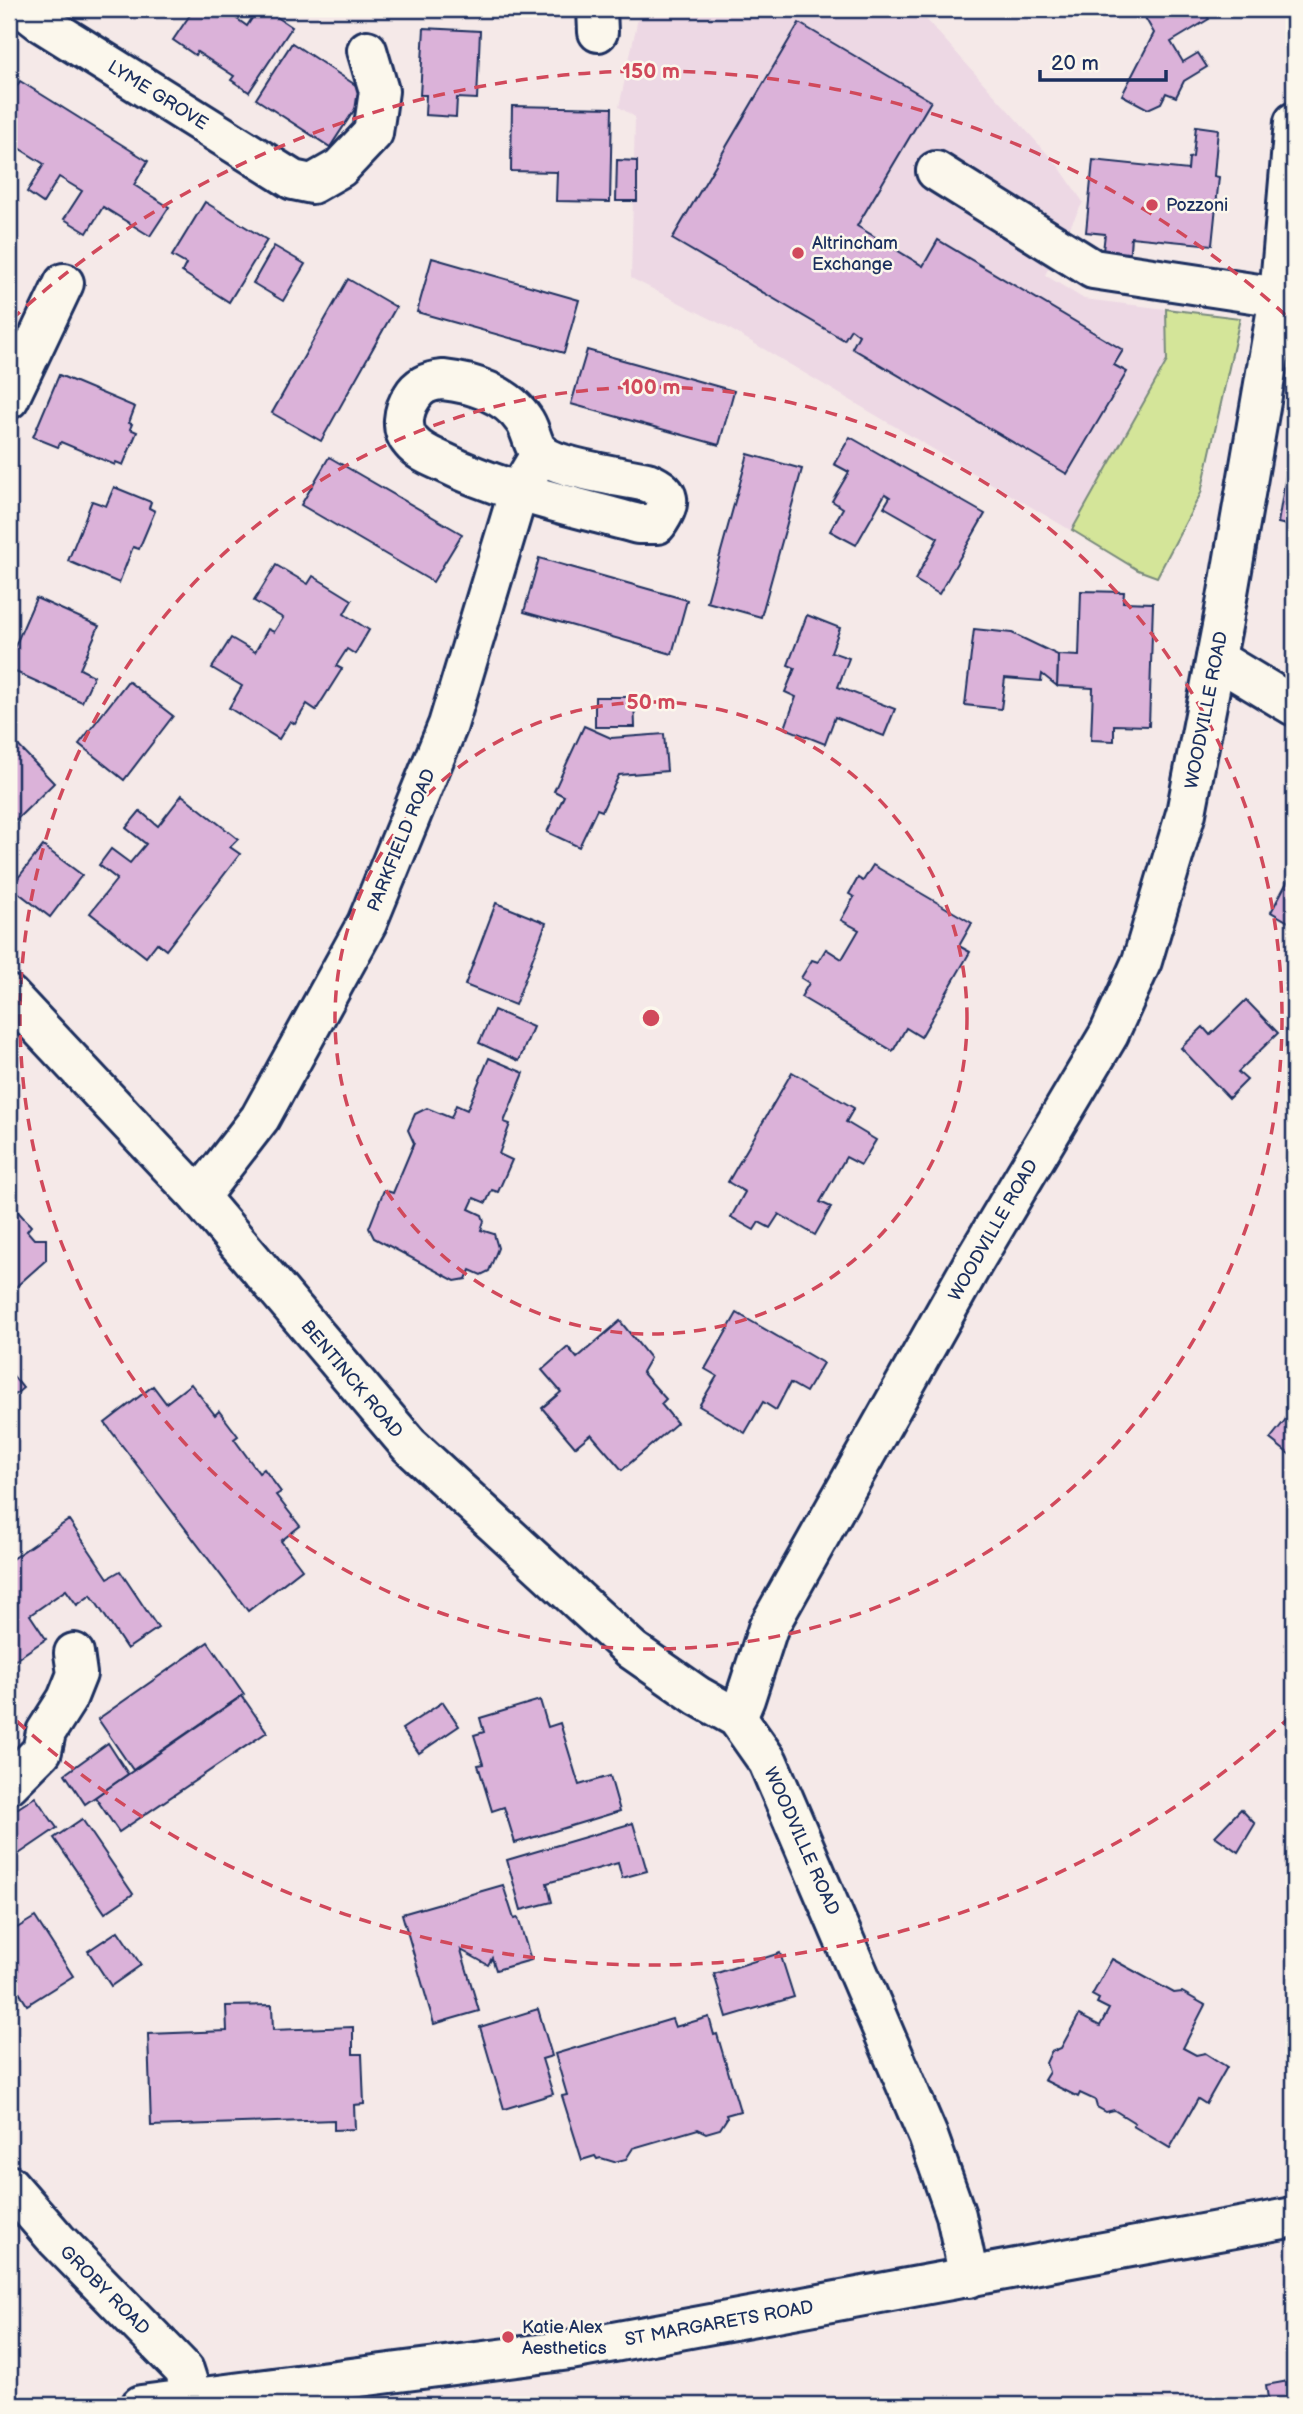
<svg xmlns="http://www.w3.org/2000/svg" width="1303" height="2414" font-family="'Balsamiq Sans',sans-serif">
<rect width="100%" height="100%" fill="#f5e9e8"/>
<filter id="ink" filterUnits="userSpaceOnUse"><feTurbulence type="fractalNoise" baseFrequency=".0143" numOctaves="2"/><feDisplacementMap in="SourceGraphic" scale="14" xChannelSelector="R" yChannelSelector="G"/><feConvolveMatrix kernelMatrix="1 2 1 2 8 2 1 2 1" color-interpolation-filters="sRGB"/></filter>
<g filter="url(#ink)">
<path fill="#edd8e4" d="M 640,9 L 917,9 L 1060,168 L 1083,202 L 1045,275 L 1084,299 L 1240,318 L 1201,493 L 1157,577 L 1138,570 L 723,325 L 631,278 L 635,117 L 619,107 Z"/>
<path fill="#d4e599" stroke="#788a7c" stroke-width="2" d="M 1166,309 L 1240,318 L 1201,493 L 1157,577 L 1138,570 L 1072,530 L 1167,361 Z"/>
<g fill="#dbb2d9" stroke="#1b2f5e" stroke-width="2">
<path d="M 194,9 L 227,9 L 226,11 L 247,26 L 258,9 L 265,9 L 292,27 L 249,92 L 231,80 L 234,76 L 197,52 L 195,55 L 173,40 Z"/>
<path d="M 476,9 L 553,9 L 553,11 L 499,9 L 499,13 L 476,12 Z"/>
<path d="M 1140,9 L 1203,9 L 1209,19 L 1171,42 L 1183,62 L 1198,53 L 1207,67 L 1184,81 L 1176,97 L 1166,93 L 1161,103 L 1148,109 L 1122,95 L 1154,33 Z"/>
<path d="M 799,23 L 931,101 L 857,226 L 923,266 L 938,240 L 1123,350 L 1114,365 L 1127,372 L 1067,474 L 852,348 L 859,335 L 851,329 L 844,340 L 672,239 Z"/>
<path d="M 424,28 L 480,31 L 477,99 L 457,98 L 456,117 L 425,115 L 426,95 L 420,95 Z"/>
<path d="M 292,43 L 366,92 L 330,147 L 256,99 Z"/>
<path d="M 20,81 L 148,161 L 134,185 L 169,207 L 150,236 L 103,207 L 87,233 L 64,219 L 82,191 L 59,177 L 43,203 L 27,192 L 44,164 L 9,142 L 9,98 Z"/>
<path d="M 512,106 L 612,108 L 610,202 L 556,201 L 557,172 L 511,171 Z"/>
<path d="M 1196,126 L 1218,129 L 1214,176 L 1219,177 L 1212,245 L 1131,237 L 1129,262 L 1102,259 L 1105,234 L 1086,232 L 1093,160 L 1188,170 L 1189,158 L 1193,157 Z"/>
<path d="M 617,160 L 637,161 L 637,201 L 616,201 Z"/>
<path d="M 205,202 L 267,240 L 229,302 L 182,272 L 186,264 L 172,256 Z"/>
<path d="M 274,246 L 305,264 L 283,301 L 253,283 Z"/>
<path d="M 432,258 L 579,300 L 564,353 L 417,312 Z"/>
<path d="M 348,279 L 396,307 L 321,441 L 272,413 Z"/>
<path d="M 587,350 L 734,391 L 719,445 L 571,404 Z"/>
<path d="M 59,375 L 135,407 L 129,423 L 132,424 L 130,429 L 137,432 L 123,465 L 116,462 L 115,465 L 61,442 L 58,447 L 33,437 Z"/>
<path d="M 850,437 L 985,514 L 939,594 L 915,580 L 938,538 L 884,507 L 890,497 L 885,494 L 856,545 L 830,531 L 843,508 L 832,501 L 849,472 L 834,464 Z"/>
<path d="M 748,454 L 802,469 L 761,617 L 707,602 Z"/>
<path d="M 329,457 L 462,534 L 433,582 L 301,505 Z"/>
<path d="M 1288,463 L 1294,464 L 1294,527 L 1278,523 Z"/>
<path d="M 114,487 L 151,502 L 149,508 L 155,511 L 139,549 L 133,547 L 119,583 L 68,561 L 92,501 L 106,506 Z"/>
<path d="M 539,558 L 687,600 L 672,654 L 524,612 Z"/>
<path d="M 276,565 L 308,584 L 313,576 L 352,600 L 344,614 L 369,630 L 355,654 L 347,649 L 336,666 L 342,669 L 316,710 L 307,704 L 295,724 L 290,721 L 279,739 L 229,708 L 242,686 L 212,668 L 231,638 L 255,652 L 268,629 L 274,632 L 283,618 L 254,601 Z"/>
<path d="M 1081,591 L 1124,592 L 1123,602 L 1153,603 L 1149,726 L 1114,725 L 1114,741 L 1091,740 L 1093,688 L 1057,686 L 1058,655 L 1079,656 Z"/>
<path d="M 36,598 L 99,626 L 80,669 L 94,676 L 82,702 L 9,669 L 9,660 Z"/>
<path d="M 807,615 L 840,628 L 831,652 L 849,658 L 838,687 L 895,709 L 884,736 L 835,717 L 825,744 L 785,728 L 796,697 L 785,692 L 795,668 L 788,665 Z"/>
<path d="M 974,629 L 1012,633 L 1058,655 L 1057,686 L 1042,674 L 1041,681 L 1005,678 L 1001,709 L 965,705 Z"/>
<path d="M 128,681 L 173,716 L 124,780 L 79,744 Z"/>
<path d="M 595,697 L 634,697 L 635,727 L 595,727 Z"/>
<path d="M 584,726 L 611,738 L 664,734 L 667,771 L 619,775 L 602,811 L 597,809 L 579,847 L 547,832 L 564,796 L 554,791 Z"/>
<path d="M 9,736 L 54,783 L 16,820 L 9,812 Z"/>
<path d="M 182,795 L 238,839 L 230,847 L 240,854 L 166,950 L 157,943 L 146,957 L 90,913 L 117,879 L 99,865 L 111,849 L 130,863 L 146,844 L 126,828 L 140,811 L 158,826 Z"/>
<path d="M 43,846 L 82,875 L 50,917 L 11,887 Z"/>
<path d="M 873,865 L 972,923 L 959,946 L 970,952 L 921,1037 L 906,1028 L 893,1051 L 801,997 L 809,983 L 801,978 L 812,960 L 818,962 L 826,949 L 842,959 L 859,930 L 841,920 L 854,897 L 849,894 L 858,878 L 863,881 Z"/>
<path d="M 1294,869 L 1294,925 L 1271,912 Z"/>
<path d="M 496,903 L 546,923 L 515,1005 L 465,985 Z"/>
<path d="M 1246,1000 L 1278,1033 L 1238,1072 L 1247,1080 L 1229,1098 L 1181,1048 L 1203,1027 L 1210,1035 Z"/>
<path d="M 494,1010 L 533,1027 L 519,1061 L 479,1043 Z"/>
<path d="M 489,1058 L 524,1073 L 504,1122 L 510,1124 L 499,1154 L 512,1160 L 498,1192 L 492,1190 L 486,1203 L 474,1198 L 469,1209 L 482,1215 L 484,1221 L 481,1230 L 494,1234 L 498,1248 L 489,1271 L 481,1275 L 470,1270 L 466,1279 L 455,1281 L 374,1238 L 369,1228 L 384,1190 L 393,1193 L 414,1143 L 408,1130 L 415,1114 L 427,1108 L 451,1118 L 456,1105 L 467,1110 Z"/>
<path d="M 792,1072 L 854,1108 L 846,1122 L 876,1140 L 861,1165 L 846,1157 L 820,1202 L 831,1207 L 815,1235 L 779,1214 L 770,1228 L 759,1222 L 754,1230 L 731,1217 L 745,1192 L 728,1182 Z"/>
<path d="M 12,1205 L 31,1226 L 27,1231 L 34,1239 L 46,1239 L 46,1260 L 9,1293 L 9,1208 Z"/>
<path d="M 737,1313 L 823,1363 L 806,1392 L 790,1383 L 776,1410 L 763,1402 L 745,1433 L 699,1406 L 717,1376 L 705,1369 Z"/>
<path d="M 620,1321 L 650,1358 L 642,1372 L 666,1399 L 661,1404 L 677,1423 L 622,1470 L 591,1434 L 575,1447 L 542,1408 L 561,1392 L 542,1370 L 568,1347 L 577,1358 Z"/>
<path d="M 9,1371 L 23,1388 L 9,1400 Z"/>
<path d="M 191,1384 L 215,1415 L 219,1411 L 238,1436 L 234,1439 L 259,1473 L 264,1469 L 281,1492 L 276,1495 L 300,1526 L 281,1541 L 302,1569 L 248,1611 L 105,1423 L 153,1386 L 166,1403 Z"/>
<path d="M 1294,1409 L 1294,1458 L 1270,1439 Z"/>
<path d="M 69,1520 L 108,1578 L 120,1571 L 158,1628 L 127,1649 L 91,1595 L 77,1605 L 66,1590 L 30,1615 L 46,1639 L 9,1664 L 9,1561 Z"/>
<path d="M 208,1642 L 244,1694 L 133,1770 L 98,1719 Z"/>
<path d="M 242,1696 L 267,1732 L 119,1832 L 95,1797 Z"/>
<path d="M 540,1700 L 548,1727 L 560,1723 L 579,1785 L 610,1776 L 620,1811 L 515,1843 L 504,1807 L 492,1811 L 478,1765 L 483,1764 L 474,1735 L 484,1732 L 480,1718 Z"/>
<path d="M 443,1702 L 459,1726 L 419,1753 L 402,1729 Z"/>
<path d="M 108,1743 L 128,1774 L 85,1804 L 65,1774 Z"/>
<path d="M 35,1797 L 57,1828 L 10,1860 L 9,1814 Z"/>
<path d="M 1241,1809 L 1255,1824 L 1238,1852 L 1215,1836 Z"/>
<path d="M 82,1819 L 133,1894 L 105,1913 L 54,1838 Z"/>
<path d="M 633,1823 L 647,1871 L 622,1878 L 618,1863 L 547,1883 L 552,1902 L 521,1910 L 507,1860 Z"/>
<path d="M 503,1885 L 514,1919 L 518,1918 L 531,1960 L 496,1970 L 492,1958 L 488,1965 L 461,1950 L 479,2011 L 434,2024 L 402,1914 Z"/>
<path d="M 35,1917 L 73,1976 L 27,2005 L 9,1976 L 9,1923 L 12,1920 L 17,1928 Z"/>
<path d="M 118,1931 L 141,1965 L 111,1986 L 88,1951 Z"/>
<path d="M 780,1953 L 794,1997 L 727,2017 L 714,1974 Z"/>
<path d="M 1112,1959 L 1174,1993 L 1182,1992 L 1205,2005 L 1183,2048 L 1196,2055 L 1205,2053 L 1227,2067 L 1206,2104 L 1198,2099 L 1170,2148 L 1133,2126 L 1135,2123 L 1114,2110 L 1106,2112 L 1097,2107 L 1095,2100 L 1080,2093 L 1078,2097 L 1044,2080 L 1049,2072 L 1046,2063 L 1051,2052 L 1061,2048 L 1079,2015 L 1100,2026 L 1109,2009 L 1097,2003 L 1099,1999 L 1092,1995 Z"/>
<path d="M 272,2005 L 273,2030 L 353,2027 L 353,2054 L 362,2054 L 364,2104 L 354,2105 L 355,2129 L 334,2130 L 334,2120 L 151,2126 L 148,2034 L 227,2031 L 226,2006 Z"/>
<path d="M 538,2009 L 552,2056 L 542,2059 L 553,2094 L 504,2109 L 480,2027 Z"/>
<path d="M 709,2017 L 714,2035 L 717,2034 L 740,2111 L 726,2115 L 727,2118 L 720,2129 L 706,2133 L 698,2129 L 633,2148 L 626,2159 L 614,2162 L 601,2158 L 597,2159 L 595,2156 L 582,2160 L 562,2096 L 567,2095 L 555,2054 L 672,2019 L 675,2027 Z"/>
<path d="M 1294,2380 L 1294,2405 L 1269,2405 L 1266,2385 Z"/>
</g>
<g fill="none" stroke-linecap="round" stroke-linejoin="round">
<defs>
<g id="minor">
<path d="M 24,9 L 42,23 L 293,180 L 312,184 L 340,168 L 373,133 L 379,91 L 367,50"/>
<path d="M 597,9 L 598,32"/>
<path d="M 936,171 L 1093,269 L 1279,297"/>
<path d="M 443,380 C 472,383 507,394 524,420 C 531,429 532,446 541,454 C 558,468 623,477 647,482 C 672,492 672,502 657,524 L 638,524 C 573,506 503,492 443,462 C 432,457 419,452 411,442 C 400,430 403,410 412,397 C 419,385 429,381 443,380 Z"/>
<path d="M 9,399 L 64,283"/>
<path d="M 1216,659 L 1294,706"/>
<path d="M 9,995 L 199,1197 L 409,1445 L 632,1650 L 698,1696 L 737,1718 L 768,1762 L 928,2136 L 956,2215 L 969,2278"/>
<path d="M 199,1197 L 260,1118 L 367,923 L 448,725 L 519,490 L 541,453"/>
<path d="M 737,1718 L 745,1699 L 768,1628 L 973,1263 L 1109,1034 L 1142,961 L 1186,813 L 1224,616 L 1279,297 L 1294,122"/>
<path d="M 9,1784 L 42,1751 L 46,1732 L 67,1699 L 77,1674 L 74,1653"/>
<path d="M 9,2185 L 57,2240 L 184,2370 L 193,2398"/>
<path d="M 141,2405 L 570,2350 L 1294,2217"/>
</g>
</defs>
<use href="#minor" stroke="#1b2f5e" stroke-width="44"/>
<use href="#minor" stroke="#fbf7ec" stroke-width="38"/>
</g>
</g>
<g fill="none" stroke="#d1495b" stroke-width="3.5" stroke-dasharray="12 9">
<circle cx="651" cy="1018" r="316"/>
<circle cx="651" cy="1018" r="631"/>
<path d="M1291 1716A947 947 0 0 1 11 1716M11 320A947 947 0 0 1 1291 320"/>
</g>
<g fill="#d1495b" stroke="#fbf7ec" stroke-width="2.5">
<circle cx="1152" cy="205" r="7"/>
<circle cx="798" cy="253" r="7"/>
<circle cx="508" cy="2337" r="7"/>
</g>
<g text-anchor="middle" stroke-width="5" stroke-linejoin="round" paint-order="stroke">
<g font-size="18" fill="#1b2f5e" stroke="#fbf7ec">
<text transform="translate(158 95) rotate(32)" y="6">LYME GROVE</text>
<text transform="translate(1206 710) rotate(-79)" y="6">WOODVILLE ROAD</text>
<text transform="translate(401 840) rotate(-68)" y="6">PARKFIELD ROAD</text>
<text transform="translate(993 1230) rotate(-60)" y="6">WOODVILLE ROAD</text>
<text transform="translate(352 1379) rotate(50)" y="6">BENTINCK ROAD</text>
<text transform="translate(802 1841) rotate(66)" y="6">WOODVILLE ROAD</text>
<text transform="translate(105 2290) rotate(45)" y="6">GROBY ROAD</text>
<text transform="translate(719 2323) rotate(-10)" y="6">ST MARGARETS ROAD</text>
</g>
<g font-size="18" fill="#1b2f5e" stroke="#fbf7ec" text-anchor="start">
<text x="1166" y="211">Pozzoni</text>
<text x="812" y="249">Altrincham<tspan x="812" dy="21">Exchange</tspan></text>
<text x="522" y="2333">Katie Alex<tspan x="522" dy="21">Aesthetics</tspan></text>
</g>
</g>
<circle cx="651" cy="1018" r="10" fill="#d1495b" stroke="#fbf7ec" stroke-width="3.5"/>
<g font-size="21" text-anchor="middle" font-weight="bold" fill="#d1495b" stroke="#fbf7ec" stroke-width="5" stroke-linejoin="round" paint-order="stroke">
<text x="651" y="78">150 m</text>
<text x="651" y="394">100 m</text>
<text x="651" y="709">50 m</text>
</g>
<rect width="1303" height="2414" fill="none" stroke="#fbf7ec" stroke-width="35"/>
<rect x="18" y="18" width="1268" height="2379" fill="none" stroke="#1b2f5e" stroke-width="2.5" filter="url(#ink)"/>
<path d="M1040 70v10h126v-10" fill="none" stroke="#1b2f5e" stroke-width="3.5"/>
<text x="1051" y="70" font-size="21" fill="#1b2f5e" stroke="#fbf7ec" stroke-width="5" paint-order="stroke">20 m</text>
</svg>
